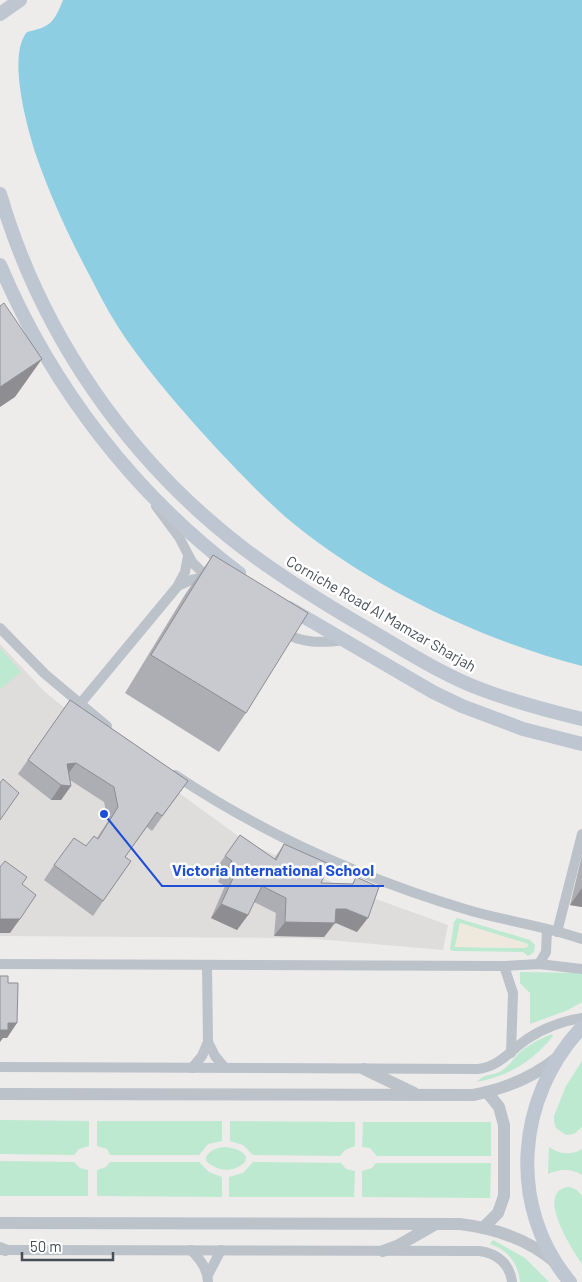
<svg xmlns="http://www.w3.org/2000/svg" width="582" height="1282" font-family="Barlow,sans-serif">
<rect width="100%" height="100%" fill="#eeebeb"/>
<path fill="#dfdcdc" d="M 0,644 L 44,691 L 98,736 L 171,787 L 245,841 L 340,886 L 448,925 L 443,950 L 305,938 L 0,936 Z"/>
<g fill="#bce9cf" fill-rule="evenodd">
<path d="M 0,648 L 21,672 L 0,689 Z"/>
<path d="M 457,918 L 530,940 L 535,945 L 534,952 L 528,956 L 523,952 L 452,951 L 450,949 L 454,922 ZM 460,923 L 528,944 L 523,948 L 455,947 Z"/>
<path d="M 520,972 L 582,973 L 582,1002 L 568,1010 L 530,1024 L 530,993 L 520,983 Z"/>
<path d="M 552,1034 L 553,1036 C 533,1061 509,1076 477,1082 C 486,1072 491,1077 501,1071 C 508,1067 513,1060 518,1054 C 528,1045 539,1039 552,1034 Z"/>
<path d="M 582,1061 L 582,1127 L 574,1134 L 566,1135 L 556,1128 L 554,1121 L 554,1116 L 566,1086 Z"/>
<path d="M 0,1120 L 89,1121 L 89,1146 L 79,1149 L 74,1155 L 0,1154 Z"/>
<path d="M 97,1121 L 222,1121 L 222,1141 L 208,1144 L 199,1155 L 110,1155 L 107,1149 L 97,1146 Z"/>
<path d="M 230,1121 L 355,1122 L 355,1146 L 345,1150 L 340,1156 L 253,1155 L 243,1145 L 230,1141 Z"/>
<path d="M 363,1122 L 491,1122 L 491,1156 L 377,1156 L 370,1148 L 362,1147 Z"/>
<path d="M 226,1147 C 234,1148 242,1150 246,1157 L 245,1162 C 233,1173 218,1172 206,1161 L 206,1157 C 210,1150 218,1147 226,1147 Z"/>
<path d="M 549,1147 C 559,1154 571,1156 582,1149 L 582,1175 C 571,1168 560,1169 548,1174 Z"/>
<path d="M 0,1161 L 74,1162 L 80,1168 L 88,1170 L 88,1196 L 0,1196 Z"/>
<path d="M 110,1162 L 199,1162 L 209,1172 L 222,1177 L 222,1197 L 97,1196 L 97,1170 L 106,1167 Z"/>
<path d="M 253,1162 L 341,1163 L 346,1169 L 355,1171 L 354,1197 L 229,1197 L 229,1177 L 243,1173 Z"/>
<path d="M 376,1163 L 491,1163 L 490,1198 L 362,1197 L 362,1171 L 372,1168 Z"/>
<path d="M 570,1187 L 577,1190 L 582,1196 L 582,1264 C 572,1250 533,1189 570,1187 Z"/>
<path d="M 493,1240 L 525,1258 L 549,1282 L 520,1282 C 518,1263 508,1250 490,1244 Z"/>
</g>
<path fill="#efe9dd" d="M 460,923 L 527,944 L 529,946 L 525,948 L 455,947 Z"/>
<path fill="#8dcee2" d="M 63,0 L 582,0 L 582,666 C 482,640 374,589 294,524 C 267,502 243,476 219,451 C 186,415 154,379 126,339 C 113,320 102,300 92,280 C 70,239 51,198 36,155 C 27,127 7,56 27,32 C 51,27 54,22 63,0 Z"/>
<g fill="none" stroke-linecap="round" stroke-linejoin="round">
<g stroke="#bbc2ca" stroke-width="10">
<path d="M 156,506 L 179,537 L 192,562 L 210,580"/>
<path d="M 178,586 L 191,580 L 206,577"/>
<path d="M 0,628 L 45,674 L 107,726"/>
<path d="M 281,631 C 302,644 321,643 346,640"/>
<path d="M 80,704 L 177,587 L 185,572 L 188,556"/>
<path d="M 175,775 C 265,835 364,879 468,910 C 505,921 545,926 582,939"/>
<path d="M 557,932 L 582,834"/>
<path d="M 0,964 L 504,966 L 539,964 L 582,969"/>
<path d="M 539,964 L 546,952 L 547,930"/>
<path d="M 504,966 L 513,993 L 511,1053"/>
<path d="M 208,1042 L 215,1056 L 225,1068"/>
<path d="M 0,1067 L 478,1069 C 500,1066 510,1051 527,1039 C 544,1028 562,1021 582,1018"/>
<path d="M 192,1068 L 202,1056 L 208,1042 L 207,965"/>
<path d="M 0,1250 L 479,1251 C 497,1253 510,1264 512,1282"/>
<path d="M 191,1250 C 200,1259 208,1269 208,1282"/>
<path d="M 208,1275 L 221,1250"/>
</g>
<g stroke="#bbc2ca" stroke-width="12">
<path d="M 364,1069 L 414,1093"/>
<path d="M 0,1094 L 473,1095 C 505,1089 532,1078 557,1058"/>
<path d="M 0,1223 L 460,1224 C 494,1228 529,1240 556,1263"/>
<path d="M 483,1228 L 498,1213 L 504,1196 L 504,1125 L 499,1107 L 487,1092"/>
<path d="M 0,1248 L 5,1250"/>
<path d="M 383,1251 L 399,1245 L 434,1225"/>
</g>
<g stroke="#bdc6d1" stroke-width="14">
<path d="M 0,14 L 20,0"/>
<path d="M 0,194 C 41,334 127,459 243,548 C 279,575 317,599 356,622 C 395,644 441,675 483,690 C 515,702 549,711 582,719"/>
<path d="M 0,265 C 51,386 134,494 239,573"/>
<path d="M 289,608 L 433,692 L 462,706 L 523,729 L 582,744"/>
<path d="M 570,1282 C 507,1207 516,1097 582,1027"/>
</g>
</g>
<g fill="#adaeb3">
<path d="M 213,555 L 246,713 L 219,752 L 125,693 L 186,593 Z"/>
<path d="M 70,700 L 188,781 L 152,831 L 147,827 L 125,857 L 131,861 L 93,916 L 44,880 L 54,865 L 86,846 L 97,838 L 108,821 L 104,802 L 70,780 L 71,786 L 61,800 L 51,800 L 18,774 Z"/>
<path d="M 240,835 L 274,859 L 284,844 L 321,883 L 352,884 L 356,877 L 357,932 L 336,923 L 334,924 L 324,937 L 274,936 L 276,913 L 254,902 L 248,915 L 237,930 L 211,918 L 225,886 L 218,882 L 221,876 L 215,870 Z"/>
<path d="M 582,855 L 582,907 L 570,905 Z"/>
</g>
<g fill="#8d8d92">
<path d="M 42,359 L 15,397 L 0,407 L 0,387 Z"/>
<path d="M 76,763 L 66,777 L 67,764 Z"/>
<path d="M 61,785 L 71,786 L 61,800 L 51,800 Z"/>
<path d="M 582,888 L 582,907 L 570,905 Z"/>
<path d="M 221,904 L 248,915 L 237,930 L 211,918 Z"/>
<path d="M 336,909 L 346,909 L 368,918 L 357,932 L 336,923 L 334,924 L 324,937 L 274,936 L 285,922 Z"/>
<path d="M 0,919 L 20,919 L 10,933 L 0,933 Z"/>
<path d="M 8,1023 L 17,1023 L 7,1038 L 3,1038 L 0,1042 L 0,1030 Z"/>
</g>
<g fill="#c9cad0" stroke="#8d8d92">
<path d="M 4,303 L 42,359 L 0,387 L 0,306 Z"/>
<path d="M 213,555 L 308,613 L 246,713 L 151,655 Z"/>
<path d="M 70,700 L 188,781 L 162,816 L 157,812 L 125,857 L 131,861 L 103,901 L 54,865 L 74,838 L 86,846 L 94,836 L 98,839 L 118,807 L 114,787 L 76,763 L 67,764 L 71,786 L 61,785 L 28,760 Z"/>
<path d="M 3,779 L 19,793 L 0,820 L 0,783 Z"/>
<path d="M 240,835 L 276,860 L 284,844 L 329,864 L 321,883 L 353,884 L 356,877 L 379,887 L 368,918 L 346,909 L 336,909 L 335,923 L 285,922 L 286,898 L 262,886 L 248,915 L 221,904 L 236,872 L 228,867 L 232,861 L 225,856 Z"/>
<path d="M 5,861 L 27,877 L 22,884 L 36,895 L 20,919 L 0,919 L 0,867 Z"/>
<path d="M 0,976 L 8,976 L 8,983 L 18,983 L 17,1023 L 8,1023 L 8,1030 L 0,1030 Z"/>
</g>
<g text-anchor="middle" stroke-width="5" stroke-linejoin="round" paint-order="stroke">
<g font-size="15" fill="#464e57" stroke="#fff">
<text transform="translate(381 614) rotate(30)" y="5">Corniche Road Al Mamzar Sharjah</text>
</g>
</g>
<path fill="none" stroke="#1d4ed8" stroke-width="2" d="M104 814L162 886H384"/>
<circle fill="#1d4ed8" stroke="#fff" stroke-width="2" cx="104" cy="814" r="5"/>
<g font-size="16" text-anchor="middle" font-weight="bold" fill="#1d4ed8" stroke="#fff" stroke-width="5" stroke-linejoin="round" paint-order="stroke">
<text x="273" y="876">Victoria International School</text>
</g>
<path d="M22 1252v8h91v-8" fill="none" stroke="#464e57" stroke-width="2.5"/>
<text x="30" y="1252" font-size="15" fill="#464e57" stroke="#ffffff" stroke-width="4" paint-order="stroke">50 m</text>
</svg>
